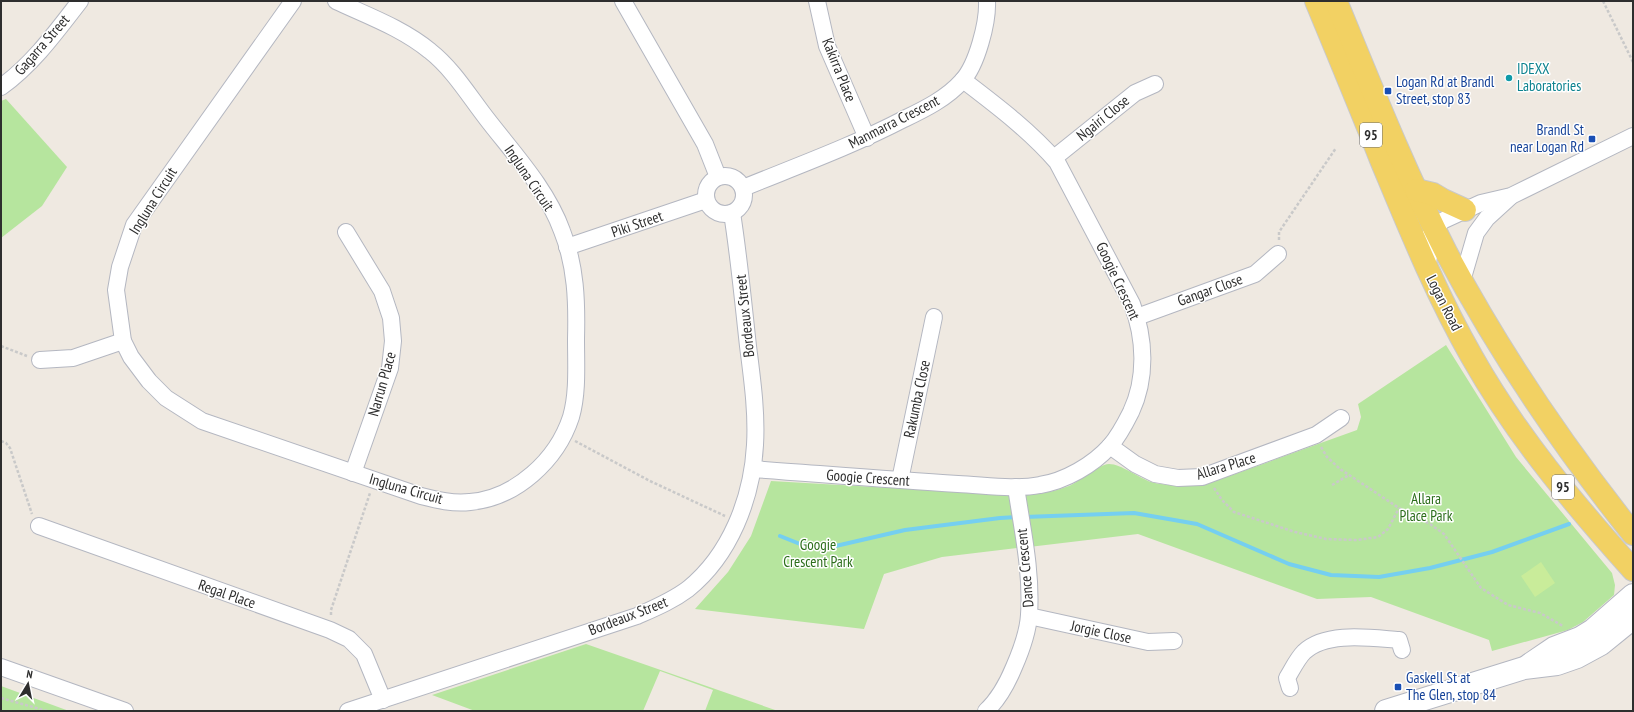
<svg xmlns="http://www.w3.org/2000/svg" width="1634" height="712" font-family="'PT Sans Narrow',sans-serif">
<rect width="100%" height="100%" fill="#efe9e1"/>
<g fill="#b6e59e">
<path d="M 6,99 L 67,167 L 42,206 L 1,238 L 1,101 Z"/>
<path d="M 1446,345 L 1516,457 L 1612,573 L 1615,585 L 1614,595 L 1583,622 L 1568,630 L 1492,651 L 1489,640 L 1371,597 L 1317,599 L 1138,534 L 1029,547 L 1021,494 C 1037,495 1053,492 1069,486 C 1080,481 1097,465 1109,464 C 1121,464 1139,478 1151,482 C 1173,488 1200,484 1221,479 L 1357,430 L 1361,417 L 1358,404 Z"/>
<path d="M 771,481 L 1013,495 L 1017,548 L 942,557 L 884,574 L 864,629 L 695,609 L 728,572 L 751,536 Z"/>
<path d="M 586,644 L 778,711 L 705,711 L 713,690 L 660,671 L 643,711 L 475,711 L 432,695 Z"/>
<path d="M 1,686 L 69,711 L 1,711 Z"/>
</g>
<path fill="#c9ec9a" d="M 1541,562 L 1555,583 L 1535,597 L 1521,576 Z"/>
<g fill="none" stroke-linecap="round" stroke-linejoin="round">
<g stroke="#75cff0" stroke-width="4">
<path d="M 1024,517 L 1134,513 L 1197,524 L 1289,564 L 1331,575 L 1379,577 L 1430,568 L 1492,552 L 1569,524"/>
<path d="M 780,536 L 800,544 L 827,548 L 905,530 L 1000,518 L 1017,517"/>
</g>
<defs>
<g id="street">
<path d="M 293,1 L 134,225 L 120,267 L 116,290 L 123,341 L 131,357 L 149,381 L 166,398 L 202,421 L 421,496 C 437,500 453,504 470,502 C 516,498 557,460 571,417 C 578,393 576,365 576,339 C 577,302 576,266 562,231 C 547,189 514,154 487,119 C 469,96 453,69 430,51 C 402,28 368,16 336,1"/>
<path d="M 623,1 L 705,144 L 718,177"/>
<path d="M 817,1 L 827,46 L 867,138"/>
<path d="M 1,87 C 33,64 56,32 80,1"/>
<path d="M 1054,158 L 1135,93 L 1155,84"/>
<circle cx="725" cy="195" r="19"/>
<path d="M 743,188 C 797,166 852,146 904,119 C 925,109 947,98 962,81 C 977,65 988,22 987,1"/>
<path d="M 346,232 L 382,291 L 391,318 L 393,341 L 390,368 L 353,473"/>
<path d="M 567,247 L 706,200"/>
<path d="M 1427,268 L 1430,250 L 1430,235 L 1434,227 L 1444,220 L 1481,203 L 1511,196 L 1633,136"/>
<path d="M 1462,281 L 1476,233 L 1487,218 L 1510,197"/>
<path d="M 1137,317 L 1255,274 L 1278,254"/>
<path d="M 40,360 L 73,358 L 123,341"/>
<path d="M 1110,446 L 1135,464 L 1155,474 L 1178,478 L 1202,477 L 1316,435 L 1341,418"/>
<path d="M 753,469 C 821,474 890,480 958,484 C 984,485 1014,490 1040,485 C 1065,481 1093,465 1110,446 C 1119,436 1125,424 1131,412 C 1147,378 1145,338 1132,304 L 1057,162 C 1029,130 997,106 963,80"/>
<path d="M 900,480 L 934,317"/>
<path d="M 39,526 L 330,630 L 349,639 L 364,654 L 383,700"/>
<path d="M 1029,616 L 1148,642 L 1174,641"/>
<path d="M 1,667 L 125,711"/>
<path d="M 1290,688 L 1287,678 C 1292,670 1297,659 1304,652 C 1326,631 1371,638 1399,640 L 1402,650"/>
<path d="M 348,711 L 637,616 C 655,608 672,601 688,589 C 730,555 752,499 755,445 C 757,412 752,378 748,346 C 743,301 739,257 732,213"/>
<path d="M 986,711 C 999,699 1007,684 1014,667 C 1021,651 1028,632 1029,615 C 1032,572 1022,528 1016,487"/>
</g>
<g id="secondary">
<path d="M 1529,665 L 1554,648 L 1580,638 L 1593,630 L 1633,595"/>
<path d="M 1386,711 L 1524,668 L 1557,664 L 1577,657 L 1601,644 L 1633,618"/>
</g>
<g id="primary">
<path d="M 1316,1 C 1338,54 1360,107 1381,160 C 1409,227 1436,294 1472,357 C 1516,435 1574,504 1633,570"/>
<path d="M 1336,1 C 1371,86 1404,170 1446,252 C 1499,352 1562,445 1633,534"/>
<path d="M 1416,190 L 1433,194 L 1443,200 L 1465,210"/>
</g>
</defs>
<use href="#street" stroke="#b4b7c1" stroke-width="18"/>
<use href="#secondary" stroke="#b4b7c1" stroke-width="24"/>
<use href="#primary" stroke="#c9c9c9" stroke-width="24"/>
<g stroke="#c9c9c9" stroke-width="2.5" stroke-dasharray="3 2" stroke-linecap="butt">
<path d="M 1603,1 L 1633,62"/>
<path d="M 1279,240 L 1279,232 L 1336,148"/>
<path d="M 1,346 L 27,356"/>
<path d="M 1,441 L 6,443 L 10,448 L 32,514"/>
<path d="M 575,441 L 650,481 L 725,516"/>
<path d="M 1321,447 L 1327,457 L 1340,469 L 1399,508 L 1430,524 L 1444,534 L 1481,588 L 1508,605 L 1540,613 L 1563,626"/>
<path d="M 1332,485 L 1349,475"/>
<path d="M 1214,488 L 1222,500 L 1234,512 L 1295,532 L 1326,539 L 1357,540 L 1378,537 L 1388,529 L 1399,508"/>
<path d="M 331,615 L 331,610 L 370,493"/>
<path d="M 1,698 L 47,711"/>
</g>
<use href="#street" stroke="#fff" stroke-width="16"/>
<use href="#secondary" stroke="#fff" stroke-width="22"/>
<use href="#primary" stroke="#f2d163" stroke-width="22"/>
</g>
<circle fill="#0f9aa8" stroke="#fff" stroke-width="1.5" cx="1509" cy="78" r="4"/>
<g fill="#1a4fb4" stroke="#fff" stroke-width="1.5">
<rect x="1384" y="87" width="8" height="8" rx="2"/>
<rect x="1588" y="135" width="8" height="8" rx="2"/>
<rect x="1394" y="683" width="8" height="8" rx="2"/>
</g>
<g text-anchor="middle" stroke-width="3" stroke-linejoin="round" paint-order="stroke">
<g fill="#fff" stroke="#6d6d6d" stroke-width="1">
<rect x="1360" y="123" width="22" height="24" rx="3"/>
<rect x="1552" y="475" width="22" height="24" rx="3"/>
</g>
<g font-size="14" font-weight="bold" fill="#2e2e2e">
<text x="1371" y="140">95</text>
<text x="1563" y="492">95</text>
</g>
<g font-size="15" fill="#2e2e2e" stroke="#fff">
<text transform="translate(42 45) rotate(-49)" y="5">Gagarra Street</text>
<text transform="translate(839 70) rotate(68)" y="5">Kakirra Place</text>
<text transform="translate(1103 118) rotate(-39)" y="5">Ngairi Close</text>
<text transform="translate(894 122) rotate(-27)" y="5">Manmarra Crescent</text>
<text transform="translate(529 178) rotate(56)" y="5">Ingluna Circuit</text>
<text transform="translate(153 201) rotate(-58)" y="5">Ingluna Circuit</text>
<text transform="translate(637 224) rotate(-19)" y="5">Piki Street</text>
<text transform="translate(1118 281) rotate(65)" y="5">Googie Crescent</text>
<text transform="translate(1210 290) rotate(-20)" y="5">Gangar Close</text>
<text transform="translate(1444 303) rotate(63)" y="5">Logan Road</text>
<text transform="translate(745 316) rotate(-96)" y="5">Bordeaux Street</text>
<text transform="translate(382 384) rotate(-74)" y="5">Narrun Place</text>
<text transform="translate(917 399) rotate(-78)" y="5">Rakumba Close</text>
<text transform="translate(1226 466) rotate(-17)" y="5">Allara Place</text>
<text transform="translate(868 478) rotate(4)" y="5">Googie Crescent</text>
<text transform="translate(406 489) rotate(16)" y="5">Ingluna Circuit</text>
<text transform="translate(1025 568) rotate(-95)" y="5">Dance Crescent</text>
<text transform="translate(227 594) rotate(19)" y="5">Regal Place</text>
<text transform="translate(628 616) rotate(-21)" y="5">Bordeaux Street</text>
<text transform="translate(1101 632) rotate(12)" y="5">Jorgie Close</text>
</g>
<g font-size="15" fill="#0d838f" stroke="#fff" text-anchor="start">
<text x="1517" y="74">IDEXX<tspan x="1517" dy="17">Laboratories</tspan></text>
</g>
<g font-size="15" fill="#164399" stroke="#fff" text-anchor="start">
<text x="1396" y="87">Logan Rd at Brandl<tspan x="1396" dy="17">Street, stop 83</tspan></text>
<text x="1584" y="135" text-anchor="end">Brandl St<tspan x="1584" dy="17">near Logan Rd</tspan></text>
<text x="1406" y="683">Gaskell St at<tspan x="1406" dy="17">The Glen, stop 84</tspan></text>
</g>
<g font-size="15" fill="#2c6e1b" stroke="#fff">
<text x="1426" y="504">Allara<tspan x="1426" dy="17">Place Park</tspan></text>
<text x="818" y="550">Googie<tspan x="818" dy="17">Crescent Park</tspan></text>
</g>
</g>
<rect width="1634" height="712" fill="none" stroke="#2e2e2e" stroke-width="4"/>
<g transform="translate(28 684) rotate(10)" stroke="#ffffff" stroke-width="3" paint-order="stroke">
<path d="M0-3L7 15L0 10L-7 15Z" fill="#2e2e2e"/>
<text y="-6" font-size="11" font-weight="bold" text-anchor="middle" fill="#2e2e2e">N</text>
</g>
</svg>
